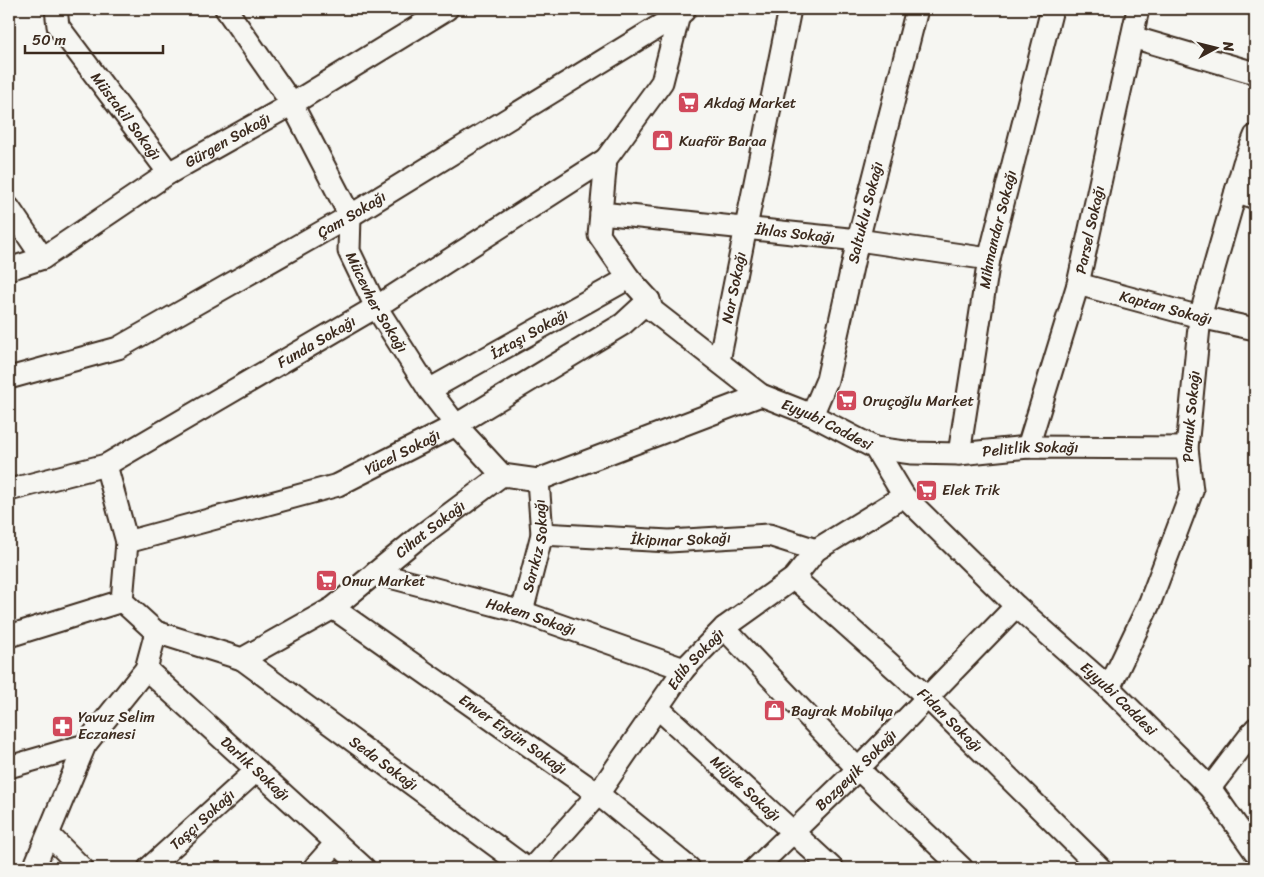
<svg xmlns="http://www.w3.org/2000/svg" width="1264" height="877" font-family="Sriracha,sans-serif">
<rect width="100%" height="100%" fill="#f6f6f2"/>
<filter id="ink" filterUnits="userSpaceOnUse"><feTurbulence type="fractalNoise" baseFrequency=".02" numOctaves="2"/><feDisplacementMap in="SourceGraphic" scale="10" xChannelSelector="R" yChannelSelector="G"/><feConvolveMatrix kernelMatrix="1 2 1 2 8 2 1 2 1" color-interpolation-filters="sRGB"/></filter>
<g filter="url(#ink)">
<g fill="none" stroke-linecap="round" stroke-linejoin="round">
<defs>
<g id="minor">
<path id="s1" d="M 56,9 L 58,26 L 169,173"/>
<path id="s2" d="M 226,9 L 292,104 L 350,216 L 349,251 L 376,307 L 429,390 L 456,425 L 502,475"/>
<path id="s3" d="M 675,9 L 679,15 L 662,82 L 606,159 L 599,235 L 629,278 L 649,300 L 652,310 L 761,395 L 812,415 L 875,448 L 904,496 L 1016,606 L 1109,688 L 1210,788 L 1255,852"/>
<path d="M 1132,37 L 1255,73"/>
<path d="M 1236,191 L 1255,198"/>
<path d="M 9,208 L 43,258"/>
<path id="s4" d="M 601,213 L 858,240 L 989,259"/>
<path id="s5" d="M 9,269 L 43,258 L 169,173 L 292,104 L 447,9"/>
<path id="s6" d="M 1078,284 L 1200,317 L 1255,329"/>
<path id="s7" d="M 719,361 L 790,9"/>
<path id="s8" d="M 9,378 L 118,348 L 350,216 L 684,11"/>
<path id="s9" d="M 429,390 L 629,278"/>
<path id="s10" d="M 812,415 L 827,380 L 858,240 L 917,9"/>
<path id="s11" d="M 1028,447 L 1078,284 L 1138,9"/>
<path id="s12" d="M 875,448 L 912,453 L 959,454 L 1028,447 L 1187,448"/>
<path id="s13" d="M 959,454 L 989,259 L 1052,9"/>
<path d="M 106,465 L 127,542 L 122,601"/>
<path id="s14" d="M 9,490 L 106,465 L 376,307 L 606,159"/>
<path id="s15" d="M 542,534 L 669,541 L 769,535 L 816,550"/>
<path id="s16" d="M 127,542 L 338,485 L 456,425 L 623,324 L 649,300"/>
<path id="s17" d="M 375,573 L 522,612 L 684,669"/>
<path id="s18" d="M 794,578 L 928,698 L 1100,868"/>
<path id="s19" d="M 333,608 L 598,794 L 689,868"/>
<path id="s20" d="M 522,612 L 542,534 L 538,480"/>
<path d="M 724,628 L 858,769 L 962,868"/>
<path id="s21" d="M 9,636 L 122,601 L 156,632 L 242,659 L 333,608 L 419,537 L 502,475 L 538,480 L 761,395"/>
<path id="s22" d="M 242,659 L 526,868"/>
<path id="s23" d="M 146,669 L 364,868"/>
<path id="s24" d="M 1109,688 L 1150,602 L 1192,491 L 1187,448 L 1200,317 L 1244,163 L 1255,136"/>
<path id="s25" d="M 658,708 L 832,868"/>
<path d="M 9,767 L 85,745 L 146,669 L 156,632"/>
<path d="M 1210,788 L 1255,729"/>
<path d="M 49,835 L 82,868"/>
<path d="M 34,868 L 85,745"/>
<path id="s26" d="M 149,868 L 257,770"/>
<path d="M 314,868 L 336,843"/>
<path id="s27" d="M 532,868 L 598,794 L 684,669 L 724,628 L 794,578 L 816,550 L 904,496"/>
<path id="s28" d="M 756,868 L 858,769 L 1016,606"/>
</g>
</defs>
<use href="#minor" stroke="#3b2a1e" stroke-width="25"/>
<use href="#minor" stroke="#f6f6f2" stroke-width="21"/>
</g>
</g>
<defs>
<symbol id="supermarket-square" viewBox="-11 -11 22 22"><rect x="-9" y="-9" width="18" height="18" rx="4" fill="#d1495b" stroke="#f6f6f2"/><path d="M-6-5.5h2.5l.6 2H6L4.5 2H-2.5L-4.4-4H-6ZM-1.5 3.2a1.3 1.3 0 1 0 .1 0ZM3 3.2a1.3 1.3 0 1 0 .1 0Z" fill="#fff"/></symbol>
<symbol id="shop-square" viewBox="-11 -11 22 22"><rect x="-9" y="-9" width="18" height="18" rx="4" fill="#d1495b" stroke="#f6f6f2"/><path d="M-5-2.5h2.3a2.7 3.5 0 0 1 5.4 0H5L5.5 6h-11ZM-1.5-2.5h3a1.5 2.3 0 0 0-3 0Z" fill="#fff"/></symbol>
<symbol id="pharmacy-square" viewBox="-11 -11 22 22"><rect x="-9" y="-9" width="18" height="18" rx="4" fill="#d1495b" stroke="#f6f6f2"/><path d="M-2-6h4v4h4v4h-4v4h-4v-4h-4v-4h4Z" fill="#fff"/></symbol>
</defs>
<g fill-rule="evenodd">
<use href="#supermarket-square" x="676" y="90" width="25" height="25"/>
<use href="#shop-square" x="650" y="128" width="25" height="25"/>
<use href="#supermarket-square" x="834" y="388" width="25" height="25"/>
<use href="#supermarket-square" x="914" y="478" width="25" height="25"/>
<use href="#supermarket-square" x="314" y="568" width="25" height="25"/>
<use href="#shop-square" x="762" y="698" width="25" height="25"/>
<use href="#pharmacy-square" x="50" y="714" width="25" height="25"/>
</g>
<g text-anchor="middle" stroke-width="5" stroke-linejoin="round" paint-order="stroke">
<g font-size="15" fill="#3b2a1e" stroke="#f6f6f2" text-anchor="start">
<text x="704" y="108">Akdağ Market</text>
<text x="679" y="146">Kuaför Baraa</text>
<text x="863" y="406">Oruçoğlu Market</text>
<text x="942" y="495">Elek Trik</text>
<text x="342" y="586">Onur Market</text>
<text x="791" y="716">Bayrak Mobilya</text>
<text x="78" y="722">Yavuz Selim<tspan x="78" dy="17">Eczanesi</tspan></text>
</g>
<g font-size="15" fill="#3b2a1e" stroke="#f6f6f2">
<text dy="5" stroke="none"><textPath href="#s1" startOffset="130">Müstakil Sokağı</textPath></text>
<text dy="5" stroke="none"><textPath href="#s5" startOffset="255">Gürgen Sokağı</textPath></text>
<text dy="5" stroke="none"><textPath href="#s10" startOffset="210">Saltuklu Sokağı</textPath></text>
<text dy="5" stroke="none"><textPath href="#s8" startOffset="382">Çam Sokağı</textPath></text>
<text dy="5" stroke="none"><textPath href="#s13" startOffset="228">Mihmandar Sokağı</textPath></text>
<text dy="5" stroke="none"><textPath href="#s11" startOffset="226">Parsel Sokağı</textPath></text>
<text dy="5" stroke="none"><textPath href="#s4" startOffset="195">İhlas Sokağı</textPath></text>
<text dy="5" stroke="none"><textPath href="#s7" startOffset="75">Nar Sokağı</textPath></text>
<text dy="5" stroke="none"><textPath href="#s2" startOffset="335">Mücevher Sokağı</textPath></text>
<text dy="5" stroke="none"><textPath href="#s6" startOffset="91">Kaptan Sokağı</textPath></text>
<text dy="5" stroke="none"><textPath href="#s9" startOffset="115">İztaşı Sokağı</textPath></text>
<text dy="5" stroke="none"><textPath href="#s14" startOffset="344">Funda Sokağı</textPath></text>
<text dy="5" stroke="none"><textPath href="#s24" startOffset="289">Pamuk Sokağı</textPath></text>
<text dy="5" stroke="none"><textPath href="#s3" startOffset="551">Eyyubi Caddesi</textPath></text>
<text dy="5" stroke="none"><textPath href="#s12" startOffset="156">Pelitlik Sokağı</textPath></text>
<text dy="5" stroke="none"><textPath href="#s16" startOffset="291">Yücel Sokağı</textPath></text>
<text dy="5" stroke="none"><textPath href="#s21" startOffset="484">Cihat Sokağı</textPath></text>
<text dy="5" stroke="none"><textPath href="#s15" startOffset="139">İkipınar Sokağı</textPath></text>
<text dy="5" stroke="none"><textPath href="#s20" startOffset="68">Sarıkız Sokağı</textPath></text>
<text dy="5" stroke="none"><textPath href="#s17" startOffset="162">Hakem Sokağı</textPath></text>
<text dy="5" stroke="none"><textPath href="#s27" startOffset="266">Edib Sokağı</textPath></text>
<text dy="5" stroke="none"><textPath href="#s3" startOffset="956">Eyyubi Caddesi</textPath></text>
<text dy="5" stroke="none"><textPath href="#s18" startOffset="211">Fidan Sokağı</textPath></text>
<text dy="5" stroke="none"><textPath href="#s19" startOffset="220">Enver Ergün Sokağı</textPath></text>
<text dy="5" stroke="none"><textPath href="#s22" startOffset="176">Seda Sokağı</textPath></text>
<text dy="5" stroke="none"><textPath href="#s23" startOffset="148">Darlık Sokağı</textPath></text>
<text dy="5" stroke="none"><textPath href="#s28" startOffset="140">Bozgeyik Sokağı</textPath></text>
<text dy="5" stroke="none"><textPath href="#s25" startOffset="119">Müjde Sokağı</textPath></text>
<text dy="5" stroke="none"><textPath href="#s26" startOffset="72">Taşçı Sokağı</textPath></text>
</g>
</g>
<rect width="1264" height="877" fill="none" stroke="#f6f6f2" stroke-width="30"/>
<rect x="15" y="15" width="1234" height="847" fill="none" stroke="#3b2a1e" stroke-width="2" filter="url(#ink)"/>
<g transform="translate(1216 48) rotate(83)" stroke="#f6f6f2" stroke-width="4" paint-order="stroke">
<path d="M0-4L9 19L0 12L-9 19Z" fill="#3b2a1e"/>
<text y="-8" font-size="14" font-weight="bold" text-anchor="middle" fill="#3b2a1e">N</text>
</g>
<path d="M25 45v8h138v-8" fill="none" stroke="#3b2a1e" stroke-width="2.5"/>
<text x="32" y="45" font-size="15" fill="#3b2a1e" stroke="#f6f6f2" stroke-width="4" paint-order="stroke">50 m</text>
</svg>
